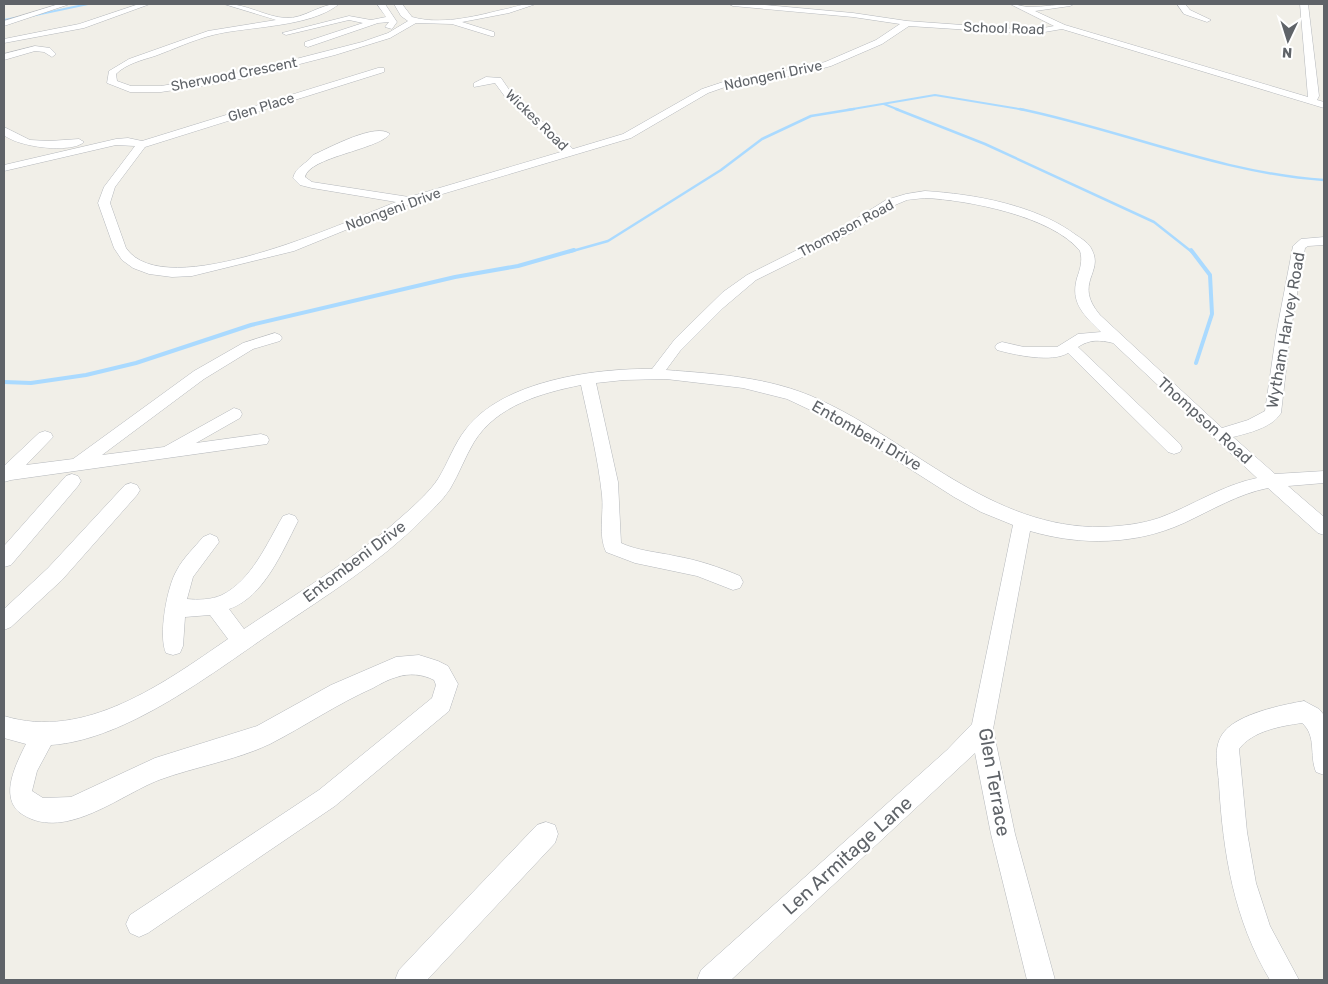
<svg xmlns="http://www.w3.org/2000/svg" width="1328" height="984" font-family="Rubik,sans-serif">
<rect width="100%" height="100%" fill="#f1efe8"/>
<g fill="none" stroke-linecap="round" stroke-linejoin="round">
<g stroke="#aadaff" stroke-width="2">
<path d="M 31,16 L 88,4"/>
<path d="M 4,20 L 20,17"/>
<path d="M 884,104 L 899,110"/>
<path d="M 847,110 L 935,95 L 1025,110"/>
</g>
<g stroke="#aadaff" stroke-width="2.5">
<path d="M 896,109 L 985,144 L 1154,222 L 1192,252"/>
<path d="M 1020,109 C 1122,130 1220,173 1324,180"/>
<path d="M 569,252 L 608,241 L 721,170 L 762,139 L 811,116 L 854,109"/>
</g>
<g stroke="#aadaff" stroke-width="4">
<path d="M 1191,250 L 1210,275 L 1212,314 L 1196,363"/>
<path d="M 4,382 L 31,383 L 86,375 L 136,363 L 251,325 L 455,277 L 518,266 L 574,250"/>
</g>
<defs>
<g id="minor">
<path d="M 59,4 L 70,4 L 4,26 L 4,21 Z"/>
<path d="M 139,4 L 150,4 L 84,28 L 4,43 L 4,39 L 79,24 Z"/>
<path d="M 224,4 C 246,3 265,17 286,18 C 304,19 321,3 339,4 C 310,28 248,26 213,35 C 193,40 174,49 155,56 C 142,60 126,64 116,74 L 117,81 L 131,86 L 161,86 L 245,72 L 362,42 L 388,33 L 408,21 L 401,16 L 394,4 L 402,4 L 412,17 C 440,25 473,17 501,10 C 513,8 524,3 536,4 L 509,13 L 462,22 L 494,32 L 494,36 L 491,36 L 452,24 L 416,23 L 390,38 L 335,55 L 245,78 L 201,86 L 161,92 L 130,92 L 107,83 L 109,71 L 129,59 L 208,31 L 276,20 Z"/>
<path d="M 377,4 L 385,4 L 397,22 L 392,29 L 385,27 L 389,22 L 378,23 L 308,47 L 305,46 L 305,42 L 363,23 L 349,20 L 286,35 L 282,33 L 349,16 L 371,20 L 386,17 Z"/>
<path d="M 729,4 L 755,4 L 853,13 L 907,21 L 1033,30 L 1054,26 L 1010,4 C 1017,4 1023,7 1030,7 C 1044,7 1059,4 1074,4 L 1070,6 L 1035,11 L 1065,25 L 1308,97 L 1300,4 L 1308,4 L 1319,96 L 1317,100 L 1324,102 L 1324,108 L 1062,29 L 1033,34 L 909,26 L 882,44 L 831,66 L 802,74 L 725,87 L 708,93 L 631,138 L 412,203 L 294,251 L 192,276 L 172,277 L 149,274 L 133,268 L 122,260 L 114,248 L 98,203 L 104,187 L 135,146 L 116,145 L 4,171 L 4,165 L 116,139 L 128,138 L 142,141 L 378,68 L 384,68 L 384,72 L 145,147 L 115,187 L 110,203 L 126,248 C 165,305 345,222 396,202 L 312,188 L 300,185 L 293,178 C 296,166 307,164 313,155 C 329,148 376,122 390,134 C 377,150 309,157 305,177 L 312,182 L 409,197 L 564,151 L 506,98 L 495,83 L 474,87 L 474,83 L 486,77 L 501,78 L 512,94 L 573,149 L 623,134 L 702,89 L 723,82 L 801,68 L 825,62 L 876,40 L 900,24 L 853,17 L 733,6 Z"/>
<path d="M 1177,4 L 1185,4 L 1190,10 L 1211,20 L 1207,22 L 1184,14 Z"/>
<path d="M 35,46 L 50,48 L 56,54 L 52,57 L 44,52 L 35,51 L 4,60 L 4,54 Z"/>
<path d="M 4,127 L 30,140 L 49,141 L 79,139 L 84,142 C 71,154 17,147 4,135 Z"/>
<path d="M 925,191 C 974,194 1036,205 1076,235 C 1082,239 1089,243 1092,250 C 1104,273 1073,283 1100,315 L 1222,428 L 1248,420 L 1265,411 L 1276,335 L 1293,246 L 1301,239 L 1324,237 L 1324,245 L 1308,246 L 1305,248 L 1290,335 L 1281,413 C 1272,428 1248,433 1233,437 L 1275,474 L 1324,471 L 1324,483 L 1288,486 L 1324,517 L 1324,535 L 1318,533 L 1268,488 C 1238,494 1212,510 1184,523 C 1136,545 1081,546 1030,531 L 993,729 L 1015,834 L 1055,980 L 1027,980 L 991,834 L 975,753 L 731,980 L 697,980 L 701,970 L 947,750 L 972,724 L 1013,525 L 981,512 L 954,497 L 838,423 L 787,399 L 743,388 L 666,379 L 624,380 L 596,383 L 618,482 L 621,543 C 638,551 658,552 675,556 C 698,560 719,567 740,576 L 743,582 L 740,588 L 733,590 L 697,576 L 635,563 L 606,552 C 598,535 604,514 602,495 C 598,458 589,422 581,385 C 542,393 497,405 474,442 C 465,457 459,474 450,489 C 442,501 432,510 422,520 C 379,563 327,595 277,629 C 215,671 127,740 51,745 L 37,771 L 32,791 L 43,798 L 71,797 L 155,758 L 257,726 L 331,685 L 396,657 L 419,655 L 438,661 L 448,666 L 458,684 L 449,711 L 335,806 L 148,933 L 139,937 L 130,933 L 126,924 L 130,915 L 319,790 L 432,698 L 436,685 L 434,680 C 422,674 409,673 397,677 C 389,679 380,684 373,688 C 337,704 305,726 270,744 C 237,760 194,767 159,780 C 118,796 62,844 19,812 C 0,795 16,764 26,744 L 4,738 L 4,716 C 85,741 164,683 228,639 L 210,615 L 185,617 L 183,646 L 180,653 L 173,655 L 166,653 C 158,636 167,586 177,570 C 183,558 195,547 203,537 L 210,534 L 217,537 L 219,542 L 193,577 L 187,599 C 198,600 211,600 222,595 C 252,580 267,543 283,516 L 289,514 L 295,516 L 298,521 C 282,552 264,597 229,609 L 244,629 C 299,592 358,557 407,512 C 418,502 430,491 438,479 C 448,463 454,444 466,429 C 502,381 595,368 652,369 L 675,339 L 723,292 L 747,275 L 843,227 L 886,200 L 906,194 ZM 925,198 C 967,200 1052,216 1080,251 C 1083,261 1080,269 1077,278 C 1070,303 1084,315 1101,332 L 1078,334 L 1057,347 L 1024,347 L 1002,342 L 997,344 L 995,347 L 997,350 C 1015,355 1052,363 1068,353 L 1168,452 L 1174,454 L 1180,452 L 1182,448 L 1180,444 L 1078,347 C 1090,339 1100,340 1113,343 L 1257,478 C 1222,485 1192,506 1159,518 C 1141,524 1122,526 1103,527 C 991,529 913,442 818,399 C 770,377 717,374 666,370 L 680,351 L 723,308 L 756,280 L 851,233 L 895,205 L 907,200 Z"/>
<path d="M 275,333 L 280,335 L 282,338 L 280,341 L 253,349 L 204,379 L 102,455 L 164,447 L 234,408 L 240,410 L 242,414 L 240,418 L 196,443 L 261,434 L 267,436 L 269,440 L 267,444 L 11,480 L 4,482 L 4,466 L 39,433 L 45,431 L 51,433 L 53,437 L 26,465 L 73,459 L 194,371 L 243,343 Z"/>
<path d="M 72,474 L 78,476 L 81,481 L 78,486 L 11,565 L 4,567 L 4,546 L 66,476 Z"/>
<path d="M 131,483 L 137,485 L 140,490 L 137,495 L 62,580 L 11,627 L 4,630 L 4,609 L 48,568 L 125,485 Z"/>
<path d="M 1304,701 L 1319,709 L 1324,715 L 1324,775 L 1316,772 C 1309,755 1317,736 1302,723 C 1281,726 1252,731 1239,749 L 1247,832 L 1256,883 L 1270,926 L 1299,980 L 1270,980 C 1234,920 1223,853 1219,784 C 1218,767 1212,747 1224,732 C 1238,714 1281,705 1304,701 Z"/>
<path d="M 546,822 L 555,825 L 558,834 L 555,843 L 427,980 L 395,980 L 399,970 L 432,935 L 537,825 Z"/>
</g>
</defs>
<use href="#minor" stroke="#b5b8bc" stroke-width="1"/>
<use href="#minor" fill="#fff" fill-rule="evenodd"/>
</g>
<g text-anchor="middle" stroke-width="4.5" stroke-linejoin="round" paint-order="stroke">
<g font-size="14" fill="#5f6368" stroke="#fff">
<text transform="translate(1004 28) rotate(2)" y="5">School Road</text>
<text transform="translate(234 74) rotate(-11)" y="5">Sherwood Crescent</text>
<text transform="translate(773 75) rotate(-12)" y="5">Ndongeni Drive</text>
<text transform="translate(261 107) rotate(-17)" y="5">Glen Place</text>
<text transform="translate(537 120) rotate(44)" y="5">Wickes Road</text>
<text transform="translate(393 209) rotate(-20)" y="5">Ndongeni Drive</text>
<text transform="translate(846 228) rotate(-28)" y="5">Thompson Road</text>
</g>
<g font-size="16" fill="#5f6368" stroke="#fff">
<text transform="translate(1285 330) rotate(-80)" y="6">Wytham Harvey Road</text>
<text transform="translate(1205 420) rotate(42)" y="6">Thompson Road</text>
<text transform="translate(867 435) rotate(30)" y="6">Entombeni Drive</text>
<text transform="translate(354 561) rotate(-37)" y="6">Entombeni Drive</text>
</g>
<g font-size="19" fill="#5f6368" stroke="#fff">
<text transform="translate(995 782) rotate(80)" y="7">Glen Terrace</text>
<text transform="translate(847 855) rotate(-42)" y="7">Len Armitage Lane</text>
</g>
</g>
<rect width="1328" height="984" fill="none" stroke="#5f6368" stroke-width="10"/>
<g transform="translate(1288 40) rotate(184)" stroke="#ffffff" stroke-width="4" paint-order="stroke">
<path d="M0-4L9 19L0 12L-9 19Z" fill="#5f6368"/>
<text y="-8" font-size="14" font-weight="bold" text-anchor="middle" fill="#5f6368">N</text>
</g>
</svg>
